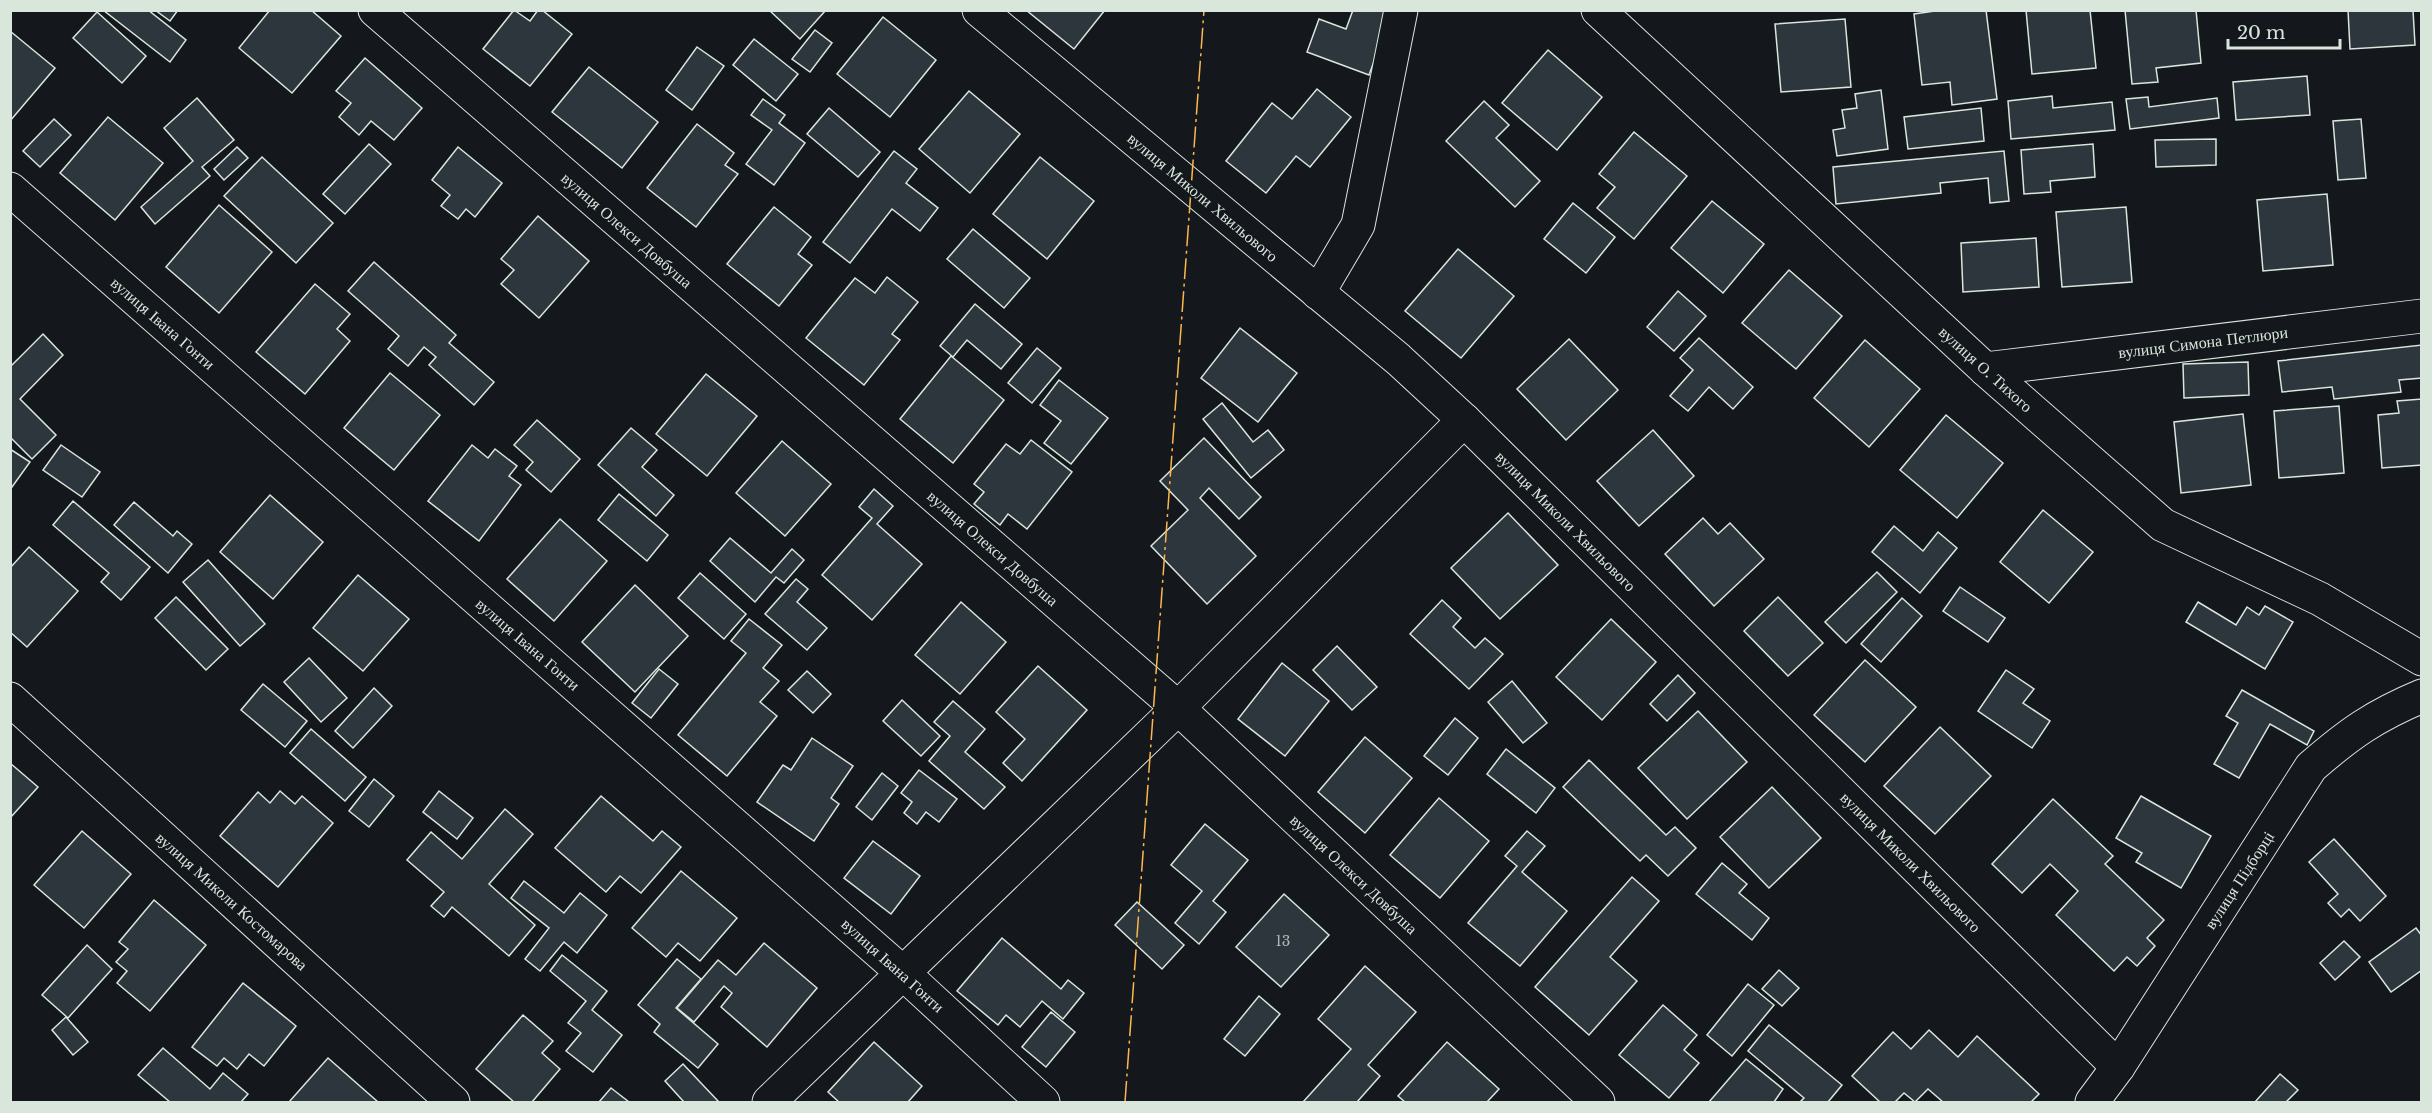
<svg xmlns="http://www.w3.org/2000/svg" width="2432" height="1113" font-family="'Libre Baskerville',serif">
<rect width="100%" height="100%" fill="#14181c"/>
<g fill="#2c363c" stroke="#d8e6dc" stroke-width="1.5">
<path d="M 103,10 L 148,10 L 186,40 L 170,62 Z"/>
<path d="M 155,10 L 178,10 L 170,21 Z"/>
<path d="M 270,10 L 311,10 L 341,36 L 292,93 L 239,48 Z"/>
<path d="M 514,10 L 530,21 L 538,10 L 542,10 L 572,34 L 530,86 L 483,49 Z"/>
<path d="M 769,10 L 826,10 L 800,39 Z"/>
<path d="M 1026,10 L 1105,10 L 1074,49 Z"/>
<path d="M 1353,10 L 1393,10 L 1369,75 L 1307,52 L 1319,19 L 1346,29 Z"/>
<path d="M 1942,10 L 1986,10 L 1997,99 L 1952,105 L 1950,82 L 1922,85 L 1914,14 Z"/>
<path d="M 2026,10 L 2090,10 L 2096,68 L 2032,74 Z"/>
<path d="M 2125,10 L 2196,10 L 2201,63 L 2156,68 L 2158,82 L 2132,84 Z"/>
<path d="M 2348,10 L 2413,10 L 2415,45 L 2350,49 Z"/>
<path d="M 97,12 L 146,56 L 122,83 L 73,38 Z"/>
<path d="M 883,17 L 936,60 L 890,117 L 837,74 Z"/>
<path d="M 1845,19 L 1851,87 L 1781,92 L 1775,24 Z"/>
<path d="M 815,30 L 832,43 L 810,72 L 792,59 Z"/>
<path d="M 10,31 L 55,68 L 10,121 Z"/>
<path d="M 754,39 L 798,74 L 776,101 L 733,65 Z"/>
<path d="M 697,47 L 724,66 L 692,110 L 666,90 Z"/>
<path d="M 1548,50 L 1602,97 L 1557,150 L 1502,103 Z"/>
<path d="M 365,58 L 422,108 L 394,140 L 371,121 L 359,135 L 339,117 L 351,103 L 336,91 Z"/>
<path d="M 589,67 L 658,122 L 622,168 L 552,112 Z"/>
<path d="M 2307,76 L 2310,115 L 2236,120 L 2233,82 Z"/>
<path d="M 1317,89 L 1351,117 L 1310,167 L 1296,156 L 1266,193 L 1226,161 L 1272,103 L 1292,119 Z"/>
<path d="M 1881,90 L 1888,149 L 1837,156 L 1833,130 L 1845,128 L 1842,110 L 1857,108 L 1855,94 Z"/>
<path d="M 969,91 L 1020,134 L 970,193 L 919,149 Z"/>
<path d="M 2052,96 L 2053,108 L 2112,102 L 2115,130 L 2011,139 L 2008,101 Z"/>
<path d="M 2148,97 L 2149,107 L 2217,98 L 2219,118 L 2130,129 L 2126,99 Z"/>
<path d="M 197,98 L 234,140 L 202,167 L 210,176 L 155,224 L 141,207 L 193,161 L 164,128 Z"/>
<path d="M 763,99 L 785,115 L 779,123 L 805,143 L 774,185 L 746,164 L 772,130 L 751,115 Z"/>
<path d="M 1484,101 L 1509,125 L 1496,138 L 1540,181 L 1515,207 L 1446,141 Z"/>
<path d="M 829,108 L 880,152 L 858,177 L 807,134 Z"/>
<path d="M 1981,108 L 1984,141 L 1908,149 L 1904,117 Z"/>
<path d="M 108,117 L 163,163 L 115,220 L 60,173 Z"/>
<path d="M 54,119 L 71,135 L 40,167 L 23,151 Z"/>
<path d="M 2361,119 L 2366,178 L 2338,180 L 2333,121 Z"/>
<path d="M 697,124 L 734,153 L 725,165 L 738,174 L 696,227 L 647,188 Z"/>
<path d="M 1634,132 L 1687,176 L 1634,239 L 1597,208 L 1615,187 L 1599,174 Z"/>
<path d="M 2216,139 L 2216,165 L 2156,167 L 2155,140 Z"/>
<path d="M 369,144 L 391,164 L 345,214 L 323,194 Z"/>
<path d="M 2093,144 L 2095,177 L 2050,181 L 2051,192 L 2024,194 L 2021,150 Z"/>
<path d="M 237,147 L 248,158 L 224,180 L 214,169 Z"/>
<path d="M 458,147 L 502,183 L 475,217 L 466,209 L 458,219 L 441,206 L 450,195 L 432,180 Z"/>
<path d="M 894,151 L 917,169 L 906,183 L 938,208 L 920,231 L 892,209 L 850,263 L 823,242 Z"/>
<path d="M 2004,151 L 2009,201 L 1990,203 L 1988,178 L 1940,183 L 1941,193 L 1836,204 L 1833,167 Z"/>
<path d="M 262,157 L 333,223 L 296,263 L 224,196 Z"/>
<path d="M 1040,157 L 1094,201 L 1047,259 L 993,214 Z"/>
<path d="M 2327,194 L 2333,265 L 2263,271 L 2257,200 Z"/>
<path d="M 1712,201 L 1764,244 L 1723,293 L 1671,248 Z"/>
<path d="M 1573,203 L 1615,237 L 1586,273 L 1544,239 Z"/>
<path d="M 219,205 L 272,252 L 219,313 L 166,267 Z"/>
<path d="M 774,207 L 811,237 L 798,254 L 812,265 L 779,306 L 727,264 Z"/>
<path d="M 2126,207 L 2132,282 L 2062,287 L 2056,212 Z"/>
<path d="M 538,216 L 589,261 L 539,318 L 501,284 L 514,270 L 501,259 Z"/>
<path d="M 973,229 L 1030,278 L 1004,308 L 947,259 Z"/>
<path d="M 2036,238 L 2039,287 L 1963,292 L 1961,243 Z"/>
<path d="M 1458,249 L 1514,296 L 1461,358 L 1405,311 Z"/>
<path d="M 374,262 L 456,335 L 449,343 L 494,382 L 474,405 L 429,365 L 436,357 L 424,347 L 408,366 L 388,349 L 399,336 L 348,291 Z"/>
<path d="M 1789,270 L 1842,316 L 1796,369 L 1742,323 Z"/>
<path d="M 887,277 L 918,302 L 892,334 L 900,340 L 864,385 L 806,338 L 855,278 L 875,293 Z"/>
<path d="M 315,284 L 350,314 L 337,329 L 350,341 L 305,394 L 256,352 Z"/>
<path d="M 1678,291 L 1706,316 L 1674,351 L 1647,327 Z"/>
<path d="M 975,304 L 1022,344 L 1001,369 L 967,340 L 953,357 L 940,346 Z"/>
<path d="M 1240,328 L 1297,373 L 1258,422 L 1201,378 Z"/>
<path d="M 43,334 L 63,355 L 20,399 L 56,435 L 32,459 L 10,437 L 10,367 Z"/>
<path d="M 1699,338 L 1753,387 L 1733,409 L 1709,387 L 1688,411 L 1670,396 L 1693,370 L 1680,358 Z"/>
<path d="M 1569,339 L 1618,390 L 1566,440 L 1517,389 Z"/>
<path d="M 1865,340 L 1920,389 L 1869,447 L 1814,398 Z"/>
<path d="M 2422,345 L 2422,378 L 2399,380 L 2401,392 L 2334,399 L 2332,387 L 2282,392 L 2278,361 Z"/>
<path d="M 1037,348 L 1061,368 L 1032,403 L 1008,383 Z"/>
<path d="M 951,356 L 1004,400 L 953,463 L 900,419 Z"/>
<path d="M 2248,362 L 2249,395 L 2184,398 L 2183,364 Z"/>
<path d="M 390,373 L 440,415 L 394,470 L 344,428 Z"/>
<path d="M 706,374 L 757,416 L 707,476 L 656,434 Z"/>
<path d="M 1059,380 L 1108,418 L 1071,464 L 1044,443 L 1061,421 L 1040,405 Z"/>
<path d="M 2422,399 L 2422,465 L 2382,468 L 2378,415 L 2399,413 L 2397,401 Z"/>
<path d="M 1222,403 L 1253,442 L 1268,430 L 1284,450 L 1251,478 L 1203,419 Z"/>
<path d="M 2339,406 L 2344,473 L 2279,478 L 2274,411 Z"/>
<path d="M 2243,414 L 2251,485 L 2181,493 L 2174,422 Z"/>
<path d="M 1946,415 L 2003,463 L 1957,518 L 1900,470 Z"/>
<path d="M 537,420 L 580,459 L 551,492 L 526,470 L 533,462 L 514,445 Z"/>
<path d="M 631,428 L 657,450 L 642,467 L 674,495 L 656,516 L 598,465 Z"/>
<path d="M 1653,430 L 1694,476 L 1639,526 L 1597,481 Z"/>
<path d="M 1204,438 L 1261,497 L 1239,519 L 1209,488 L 1200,498 L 1256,556 L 1207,604 L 1151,546 L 1188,510 L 1160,481 Z"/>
<path d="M 1031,440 L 1072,472 L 1027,529 L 1008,514 L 1000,525 L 974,504 L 984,492 L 974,484 L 1006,444 L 1020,454 Z"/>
<path d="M 782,441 L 831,484 L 785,536 L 736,493 Z"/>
<path d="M 61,445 L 100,472 L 82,497 L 43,470 Z"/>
<path d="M 472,445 L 488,458 L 495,449 L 517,466 L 509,476 L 521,485 L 479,541 L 428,501 Z"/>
<path d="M 10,449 L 30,462 L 12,487 L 10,486 Z"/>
<path d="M 874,489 L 893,506 L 877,524 L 922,564 L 872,620 L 822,575 L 872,518 L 859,507 Z"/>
<path d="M 619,494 L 668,535 L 647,561 L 598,520 Z"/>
<path d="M 270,495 L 323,542 L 273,599 L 220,552 Z"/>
<path d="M 73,501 L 150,567 L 121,600 L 101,582 L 109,573 L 53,525 Z"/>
<path d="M 134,502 L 173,536 L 177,531 L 192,544 L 168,573 L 114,525 Z"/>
<path d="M 2043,510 L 2093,552 L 2049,603 L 2000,562 Z"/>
<path d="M 1508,513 L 1558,565 L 1500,619 L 1451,568 Z"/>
<path d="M 1703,518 L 1718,534 L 1730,523 L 1764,559 L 1714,606 L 1665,554 Z"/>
<path d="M 560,519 L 607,561 L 554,621 L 507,579 Z"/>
<path d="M 1894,526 L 1923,551 L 1938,532 L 1957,548 L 1920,593 L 1872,552 Z"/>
<path d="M 730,538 L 771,573 L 792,549 L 804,560 L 784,583 L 776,577 L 755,602 L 710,561 Z"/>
<path d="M 29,547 L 78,591 L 27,647 L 10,632 L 10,568 Z"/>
<path d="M 208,560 L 265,624 L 240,646 L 183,582 Z"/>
<path d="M 1877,572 L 1897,592 L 1846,643 L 1825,622 Z"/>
<path d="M 700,573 L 746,614 L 724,639 L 678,598 Z"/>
<path d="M 358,575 L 409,619 L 363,671 L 313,628 Z"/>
<path d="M 796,579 L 808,589 L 797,602 L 827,628 L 807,650 L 765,614 Z"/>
<path d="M 635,585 L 688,636 L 635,692 L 582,642 Z"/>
<path d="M 1960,587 L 2005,618 L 1988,642 L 1943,611 Z"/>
<path d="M 176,597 L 228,649 L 206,670 L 155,618 Z"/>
<path d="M 1778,597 L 1823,643 L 1788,676 L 1744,631 Z"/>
<path d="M 1902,598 L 1922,616 L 1881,662 L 1861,644 Z"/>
<path d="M 1442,600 L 1461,618 L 1453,627 L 1475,648 L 1485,638 L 1503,654 L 1469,689 L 1410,634 Z"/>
<path d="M 961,602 L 1006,642 L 960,694 L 915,655 Z"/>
<path d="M 2198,602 L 2236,625 L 2247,607 L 2259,615 L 2265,606 L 2293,622 L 2265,669 L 2186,622 Z"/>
<path d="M 749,619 L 782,645 L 763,668 L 779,681 L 760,702 L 777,716 L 727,776 L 678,735 L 746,653 L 731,641 Z"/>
<path d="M 1611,619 L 1656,662 L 1602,720 L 1556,677 Z"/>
<path d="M 1337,646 L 1377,687 L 1352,710 L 1313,670 Z"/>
<path d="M 309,658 L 347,698 L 321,722 L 284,682 Z"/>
<path d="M 1865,660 L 1916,707 L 1865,762 L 1814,715 Z"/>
<path d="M 1282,663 L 1329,701 L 1285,756 L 1238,719 Z"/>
<path d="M 1038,666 L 1087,710 L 1022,781 L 1003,763 L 1025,739 L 996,712 Z"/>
<path d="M 659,669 L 678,684 L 651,718 L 632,703 Z"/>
<path d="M 2006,670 L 2034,689 L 2023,703 L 2050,721 L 2032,748 L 1978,711 Z"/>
<path d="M 807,671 L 831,694 L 813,713 L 788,690 Z"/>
<path d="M 1678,675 L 1695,693 L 1667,721 L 1650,704 Z"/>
<path d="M 1512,681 L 1547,723 L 1523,743 L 1488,702 Z"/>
<path d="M 263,684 L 307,721 L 285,747 L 241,710 Z"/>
<path d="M 374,688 L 392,706 L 353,748 L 335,731 Z"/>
<path d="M 2242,690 L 2314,731 L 2307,745 L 2270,724 L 2239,778 L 2214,764 L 2238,723 L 2226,716 Z"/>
<path d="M 902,700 L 940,736 L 921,756 L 883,721 Z"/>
<path d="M 953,701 L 985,729 L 965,752 L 1005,787 L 984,809 L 929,761 L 950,736 L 934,722 Z"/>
<path d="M 1698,711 L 1747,762 L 1687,819 L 1638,768 Z"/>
<path d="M 1455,718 L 1478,738 L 1448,775 L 1424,756 Z"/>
<path d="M 1940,727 L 1991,776 L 1935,834 L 1884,786 Z"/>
<path d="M 311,729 L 366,777 L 345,801 L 290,753 Z"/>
<path d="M 1365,737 L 1412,778 L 1365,833 L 1318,792 Z"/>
<path d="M 812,738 L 853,766 L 831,798 L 839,804 L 814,841 L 757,802 L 783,765 L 791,770 Z"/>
<path d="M 1506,749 L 1555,788 L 1536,813 L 1487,774 Z"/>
<path d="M 1589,760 L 1666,835 L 1675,827 L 1696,848 L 1668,876 L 1646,855 L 1640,861 L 1563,787 Z"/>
<path d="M 10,763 L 38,787 L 10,818 Z"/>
<path d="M 919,770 L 957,799 L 939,822 L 926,812 L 917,824 L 904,813 L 912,802 L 901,793 Z"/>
<path d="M 882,773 L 898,786 L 872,820 L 856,807 Z"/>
<path d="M 374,779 L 394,796 L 369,827 L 349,811 Z"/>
<path d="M 1772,787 L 1821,838 L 1769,888 L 1720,837 Z"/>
<path d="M 280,791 L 295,804 L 302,796 L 333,823 L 278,887 L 220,836 L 258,792 L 270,803 Z"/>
<path d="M 439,791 L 473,818 L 457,839 L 423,812 Z"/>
<path d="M 601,796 L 653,841 L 662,831 L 681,847 L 641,893 L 620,876 L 606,892 L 555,848 Z"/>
<path d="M 2141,796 L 2211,836 L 2181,888 L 2136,862 L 2142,853 L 2116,838 Z"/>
<path d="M 1439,798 L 1489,841 L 1440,898 L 1390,855 Z"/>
<path d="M 2053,799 L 2113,856 L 2105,864 L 2164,920 L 2147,938 L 2155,946 L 2137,966 L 2127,957 L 2114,971 L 2056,915 L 2078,891 L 2050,864 L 2022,893 L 1992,864 Z"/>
<path d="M 505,809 L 533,834 L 489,884 L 535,925 L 509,956 L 452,907 L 444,917 L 431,906 L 444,892 L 407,860 L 431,832 L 462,859 Z"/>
<path d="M 1205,824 L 1248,860 L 1213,901 L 1226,912 L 1199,944 L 1175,923 L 1202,891 L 1171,865 Z"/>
<path d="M 82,831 L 131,874 L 84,928 L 34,885 Z"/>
<path d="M 1527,831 L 1545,846 L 1522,872 L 1567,911 L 1520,966 L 1468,923 L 1517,866 L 1505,856 Z"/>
<path d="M 2334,839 L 2386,896 L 2360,921 L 2349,909 L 2341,917 L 2328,903 L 2338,894 L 2309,862 Z"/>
<path d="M 873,841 L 920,876 L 891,914 L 844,878 Z"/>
<path d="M 1722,863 L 1747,884 L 1739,893 L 1769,918 L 1752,940 L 1696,894 Z"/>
<path d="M 681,871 L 737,918 L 700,961 L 678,943 L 666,957 L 632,928 Z"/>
<path d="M 1632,877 L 1659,901 L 1610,957 L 1637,981 L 1589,1035 L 1535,987 Z"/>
<path d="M 524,881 L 564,913 L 580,893 L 607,915 L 577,953 L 564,942 L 540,971 L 525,959 L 549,928 L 511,898 Z"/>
<path d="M 1284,894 L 1329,935 L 1281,987 L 1236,947 Z"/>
<path d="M 154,900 L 206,945 L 150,1011 L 117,983 L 127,971 L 116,962 L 128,949 L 119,942 Z"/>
<path d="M 1137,902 L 1184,945 L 1162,969 L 1115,925 Z"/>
<path d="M 2416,928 L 2422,936 L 2422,970 L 2391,992 L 2369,962 Z"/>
<path d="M 1002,938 L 1061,989 L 1068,980 L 1084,993 L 1063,1019 L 1042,1001 L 1020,1027 L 1006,1015 L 998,1025 L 957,991 Z"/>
<path d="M 2344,941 L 2360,957 L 2335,980 L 2320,963 Z"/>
<path d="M 764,943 L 817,988 L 767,1047 L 721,1007 L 732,993 L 724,986 L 694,1022 L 677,1008 L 718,960 L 736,975 Z"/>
<path d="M 87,945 L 112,969 L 68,1018 L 42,995 Z"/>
<path d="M 562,955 L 607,991 L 592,1010 L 622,1035 L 593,1072 L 566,1051 L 581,1033 L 568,1023 L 586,1001 L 550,971 Z"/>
<path d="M 677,959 L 701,979 L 676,1008 L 718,1044 L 698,1068 L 654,1032 L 660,1024 L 638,1005 Z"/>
<path d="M 1365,966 L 1416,1012 L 1368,1065 L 1380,1076 L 1357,1102 L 1303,1102 L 1351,1049 L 1318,1019 Z"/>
<path d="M 1779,970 L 1799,988 L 1782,1006 L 1762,989 Z"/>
<path d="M 243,983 L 296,1026 L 264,1066 L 249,1054 L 237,1069 L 224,1058 L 217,1066 L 192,1047 Z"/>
<path d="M 1748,984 L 1774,1005 L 1732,1056 L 1707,1035 Z"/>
<path d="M 1259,996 L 1280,1014 L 1245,1056 L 1224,1039 Z"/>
<path d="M 1663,1005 L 1697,1035 L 1684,1050 L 1699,1063 L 1669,1098 L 1619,1055 Z"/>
<path d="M 1051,1012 L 1075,1032 L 1046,1067 L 1022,1047 Z"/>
<path d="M 523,1015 L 553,1041 L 542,1053 L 560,1069 L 532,1102 L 514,1102 L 476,1069 Z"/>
<path d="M 66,1017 L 88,1042 L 73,1055 L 52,1030 Z"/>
<path d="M 1769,1025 L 1842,1085 L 1828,1102 L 1800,1102 L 1804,1098 L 1748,1051 Z"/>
<path d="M 1929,1030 L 1958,1057 L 1977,1036 L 2039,1094 L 2031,1102 L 1943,1102 L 1928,1089 L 1915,1102 L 1904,1093 L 1895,1102 L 1880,1102 L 1852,1076 L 1893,1032 L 1911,1049 Z"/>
<path d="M 874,1042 L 922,1086 L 908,1102 L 839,1102 L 828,1092 Z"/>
<path d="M 1447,1042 L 1499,1089 L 1487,1102 L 1405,1102 L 1398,1096 Z"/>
<path d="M 163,1048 L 210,1089 L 223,1073 L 248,1094 L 241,1102 L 170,1102 L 138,1075 Z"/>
<path d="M 328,1058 L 378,1102 L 289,1102 Z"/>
<path d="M 1746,1059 L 1783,1089 L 1774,1102 L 1709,1102 Z"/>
<path d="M 683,1064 L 718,1101 L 716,1102 L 684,1102 L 665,1081 Z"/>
<path d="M 2280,1074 L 2298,1090 L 2286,1102 L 2255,1102 Z"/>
<path d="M 611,1088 L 629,1102 L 599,1102 Z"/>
</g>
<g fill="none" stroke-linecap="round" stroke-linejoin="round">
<defs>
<g id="street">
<path d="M 375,10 L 1178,708 L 1598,1102"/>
<path d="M 979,10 L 1398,359 L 1464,420 L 2118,1067"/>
<path d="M 1598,10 L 1985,369 L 2163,525 L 2320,599 L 2422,659"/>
<path d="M 10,189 L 903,973 L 1043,1102"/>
<path d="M 1318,293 L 1358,225 L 1401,10"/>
<path d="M 1985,369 L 2422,316"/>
<path d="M 10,699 L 453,1102"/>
<path d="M 769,1102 L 1178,708 L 1464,420"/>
<path d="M 2092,1102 L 2118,1067 L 2311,767 C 2349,734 2374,716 2422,696"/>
</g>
</defs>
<use href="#street" stroke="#d8e6dc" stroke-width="35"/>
<use href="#street" stroke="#14181c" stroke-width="33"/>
<path stroke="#ffb74d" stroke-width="1.5" stroke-dasharray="21 4.5 3 4.5" stroke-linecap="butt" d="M 1125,1102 L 1204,10"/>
</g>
<g text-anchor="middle" stroke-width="4.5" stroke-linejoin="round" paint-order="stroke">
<g font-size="14" fill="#adbab4">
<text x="1283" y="946">13</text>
</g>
<g font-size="16" fill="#d8e6dc" stroke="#14181c">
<text transform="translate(1203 197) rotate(40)" y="6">вулиця Миколи Хвильового</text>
<text transform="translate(627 230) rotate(41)" y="6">вулиця Олекси Довбуша</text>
<text transform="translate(163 323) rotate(41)" y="6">вулиця Івана Гонти</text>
<text transform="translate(2203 342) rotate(-7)" y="6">вулиця Симона Петлюри</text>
<text transform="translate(1986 369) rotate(42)" y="6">вулиця О. Тихого</text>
<text transform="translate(1566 521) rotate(45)" y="6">вулиця Миколи Хвильового</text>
<text transform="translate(993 548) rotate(41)" y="6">вулиця Олекси Довбуша</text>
<text transform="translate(528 644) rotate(41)" y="6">вулиця Івана Гонти</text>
<text transform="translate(1911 862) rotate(45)" y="6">вулиця Миколи Хвильового</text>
<text transform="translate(1354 874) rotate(43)" y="6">вулиця Олекси Довбуша</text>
<text transform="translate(2239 880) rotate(-57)" y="6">вулиця Підборці</text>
<text transform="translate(232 901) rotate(42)" y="6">вулиця Миколи Костомарова</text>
<text transform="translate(893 965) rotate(42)" y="6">вулиця Івана Гонти</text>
</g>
</g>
<rect width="2432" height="1113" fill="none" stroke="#d8e6dc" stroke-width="24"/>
<path d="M2228 39v9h112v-9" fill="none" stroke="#d8e6dc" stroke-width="3"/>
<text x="2237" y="39" font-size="18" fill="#d8e6dc" stroke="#14181c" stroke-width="4.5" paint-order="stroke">20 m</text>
</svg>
